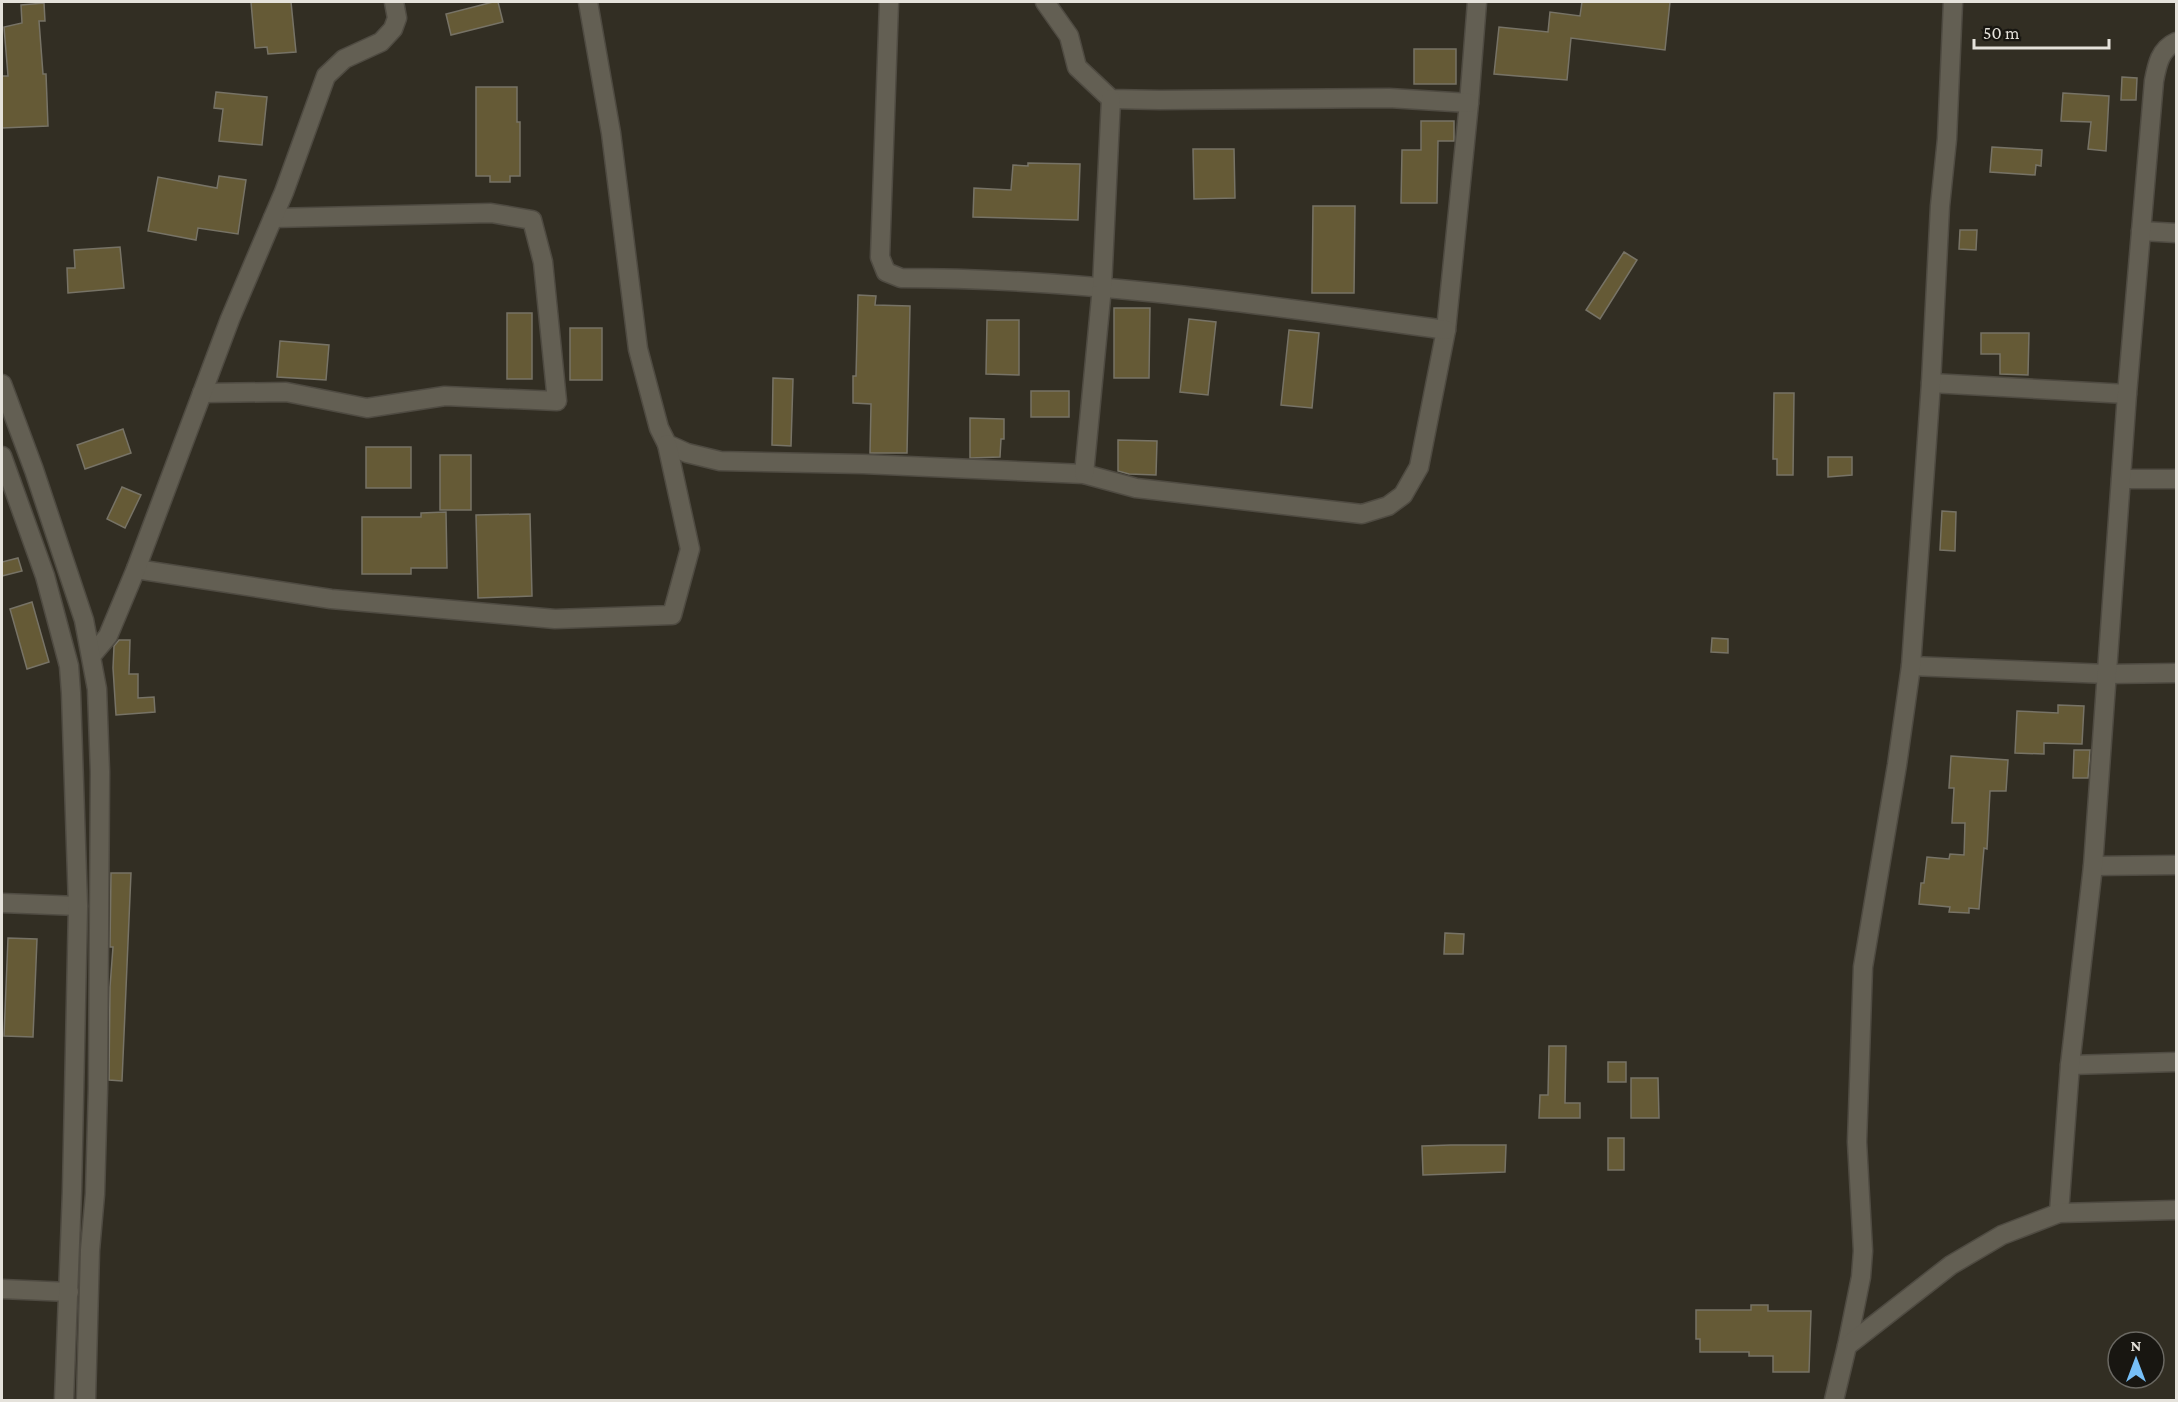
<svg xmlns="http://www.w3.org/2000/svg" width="2178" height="1402" font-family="'Crimson Pro',serif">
<rect width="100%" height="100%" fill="#322e23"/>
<g fill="#655a36" stroke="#777366" stroke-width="1.5">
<path d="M 251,2 L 291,2 L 296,52 L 268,54 L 267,47 L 255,48 Z"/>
<path d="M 493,2 L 498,2 L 503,22 L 451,35 L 446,14 Z"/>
<path d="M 1582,2 L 1670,2 L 1665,50 L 1571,38 L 1567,80 L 1494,74 L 1499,27 L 1548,32 L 1550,12 L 1580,16 Z"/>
<path d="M 44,3 L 45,21 L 39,21 L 43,74 L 46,74 L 48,126 L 2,128 L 2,76 L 8,76 L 4,27 L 22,23 L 21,5 Z"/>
<rect x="1414" y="49" width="42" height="35"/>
<path d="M 2122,77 L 2137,78 L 2136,100 L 2121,100 Z"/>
<path d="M 476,87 L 517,87 L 517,122 L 520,122 L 520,176 L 510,176 L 510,182 L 490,182 L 490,176 L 476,176 Z"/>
<path d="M 216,92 L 267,97 L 262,145 L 219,141 L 223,109 L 214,108 Z"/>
<path d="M 2063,93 L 2109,96 L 2106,151 L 2088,149 L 2091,122 L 2061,121 Z"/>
<path d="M 1421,121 L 1454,121 L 1454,141 L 1438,141 L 1437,203 L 1401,203 L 1402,150 L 1421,150 Z"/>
<path d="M 1992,147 L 2042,150 L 2041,166 L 2036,165 L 2035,175 L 1990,172 Z"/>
<path d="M 1193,149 L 1234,149 L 1235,198 L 1194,199 Z"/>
<path d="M 1028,163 L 1080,164 L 1078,220 L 973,217 L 974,188 L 1011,190 L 1013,165 L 1028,166 Z"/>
<path d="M 219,176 L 246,180 L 238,234 L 198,228 L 196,240 L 148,231 L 158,177 L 217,188 Z"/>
<path d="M 1313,206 L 1355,206 L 1354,293 L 1312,293 Z"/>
<path d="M 1960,230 L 1977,230 L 1976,250 L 1959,249 Z"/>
<path d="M 120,247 L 124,288 L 68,293 L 67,268 L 75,268 L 74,250 Z"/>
<path d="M 1624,252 L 1637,260 L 1600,319 L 1586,310 Z"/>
<path d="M 858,295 L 876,296 L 875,305 L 910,306 L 907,453 L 870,453 L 871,404 L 853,403 L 853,376 L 856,376 Z"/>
<path d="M 1114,308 L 1150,308 L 1149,378 L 1114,378 Z"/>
<rect x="507" y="313" width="25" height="66"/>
<path d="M 1189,319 L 1216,322 L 1208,395 L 1180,392 Z"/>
<path d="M 987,320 L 1019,320 L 1019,375 L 986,374 Z"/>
<rect x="570" y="328" width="32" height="52"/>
<path d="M 1289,330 L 1319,333 L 1312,408 L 1281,405 Z"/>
<path d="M 1981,333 L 2029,333 L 2028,375 L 2000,374 L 2000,354 L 1981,354 Z"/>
<path d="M 280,341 L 329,345 L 326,380 L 277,377 Z"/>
<path d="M 773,378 L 793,379 L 791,446 L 772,445 Z"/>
<rect x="1031" y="391" width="38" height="26"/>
<path d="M 1774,393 L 1794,393 L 1793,475 L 1777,475 L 1777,459 L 1773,459 Z"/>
<path d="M 970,418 L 1004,419 L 1004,439 L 1001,439 L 1000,457 L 970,458 Z"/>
<path d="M 123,429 L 131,453 L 85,469 L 77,445 Z"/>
<path d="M 1118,440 L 1157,441 L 1156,475 L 1129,474 L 1118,471 Z"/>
<rect x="366" y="447" width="45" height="41"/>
<rect x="440" y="455" width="31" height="55"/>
<path d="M 1828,457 L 1852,457 L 1852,475 L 1828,477 Z"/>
<path d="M 122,487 L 141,495 L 125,528 L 107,519 Z"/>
<path d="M 1942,511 L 1956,512 L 1955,551 L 1940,550 Z"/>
<path d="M 446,512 L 447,568 L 411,568 L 411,574 L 362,574 L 362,517 L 421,517 L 421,513 Z"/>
<path d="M 530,514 L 532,596 L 478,598 L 476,515 Z"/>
<path d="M 18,558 L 22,571 L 2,576 L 2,562 Z"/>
<path d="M 32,602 L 49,662 L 27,669 L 10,609 Z"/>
<path d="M 1712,638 L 1728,639 L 1728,653 L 1711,652 Z"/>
<path d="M 119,640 L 130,640 L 129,674 L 138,674 L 138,698 L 154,697 L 155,712 L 116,715 L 113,668 L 114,646 Z"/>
<path d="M 2058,705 L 2084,706 L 2082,744 L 2044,743 L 2044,754 L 2015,753 L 2017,711 L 2058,713 Z"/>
<path d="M 2074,750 L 2090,750 L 2088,778 L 2073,778 Z"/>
<path d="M 1951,756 L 2008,760 L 2006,791 L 1990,791 L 1987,849 L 1984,848 L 1979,909 L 1969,908 L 1969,913 L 1949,912 L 1950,907 L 1919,904 L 1921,883 L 1924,883 L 1927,857 L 1949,859 L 1950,854 L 1964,855 L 1965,823 L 1952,823 L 1954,788 L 1949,788 Z"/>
<path d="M 111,873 L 131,873 L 122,1081 L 109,1080 L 110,987 L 113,947 L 110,947 Z"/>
<path d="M 1445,933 L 1464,934 L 1463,954 L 1444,954 Z"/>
<path d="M 8,938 L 37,939 L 33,1037 L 4,1036 Z"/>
<path d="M 1549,1046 L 1566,1046 L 1565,1103 L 1580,1103 L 1580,1118 L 1539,1118 L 1540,1095 L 1548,1095 Z"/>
<rect x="1608" y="1062" width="18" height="20"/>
<path d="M 1631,1078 L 1658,1078 L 1659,1118 L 1631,1118 Z"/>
<rect x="1608" y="1138" width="16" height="32"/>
<path d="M 1451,1145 L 1506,1145 L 1505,1172 L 1423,1175 L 1422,1146 Z"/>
<path d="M 1751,1305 L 1768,1305 L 1768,1311 L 1811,1311 L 1809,1372 L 1773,1372 L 1773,1356 L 1749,1356 L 1749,1352 L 1700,1352 L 1700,1339 L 1696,1339 L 1696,1310 L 1751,1310 Z"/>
</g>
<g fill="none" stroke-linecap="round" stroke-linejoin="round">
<defs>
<g id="minor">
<path d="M 588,2 L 611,133 L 638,349 L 659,428 L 667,444 L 687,453 L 720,461 L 863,464 L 1084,474 L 1136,488 L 1362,514 L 1388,506 L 1403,495 L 1419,467 L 1446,330 L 1469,103 L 1477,2"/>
<path d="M 889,2 L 880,257 L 886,272 L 901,278 C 1083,278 1265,305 1446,330"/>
<path d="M 1045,2 L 1069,36 L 1077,67 L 1111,99 L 1160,100 L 1389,98 L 1469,103"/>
<path d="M 2141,231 L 2176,233"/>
<path d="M 1931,383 L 2127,394"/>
<path d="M 202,393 L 286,392 L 367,408 L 445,396 L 557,401 L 543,262 L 532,220 L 491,213 L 273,218"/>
<path d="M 1084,474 L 1102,287 L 1111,99"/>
<path d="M 2121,479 L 2176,479"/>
<path d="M 136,569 L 331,599 L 555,619 L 672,615 L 690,549 L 667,444"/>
<path d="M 92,655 L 108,636 L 136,569 L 230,319 L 284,192 L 326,76 L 344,59 L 381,42 L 393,29 L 397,18 L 394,2"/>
<path d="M 1911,666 L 2108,674 L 2176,673"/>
<path d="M 2093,866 L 2176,865"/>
<path d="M 2,903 L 78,906"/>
<path d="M 2070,1065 L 2176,1062"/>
<path d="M 2059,1213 L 2070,1065 L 2093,866 L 2127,394 L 2154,81 C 2157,65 2160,49 2176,42"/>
<path d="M 2,1289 L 69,1292"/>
<path d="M 1847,1346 L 1861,1277 L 1863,1251 L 1857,1142 L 1863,967 L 1897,765 L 1911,666 L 1931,383 L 1940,206 L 1947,139 L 1953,2"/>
<path d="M 1834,1400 L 1847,1346 L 1951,1265 L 2002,1235 L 2059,1213 L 2176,1210"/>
</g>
<g id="tertiary">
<path d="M 2,384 L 34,470 L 84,620 L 97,689 L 100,772 L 98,1088 L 95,1194 L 90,1250 L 86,1400"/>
<path d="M 2,456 L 45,576 L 69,666 L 71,693 L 78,906 L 72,1191 L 64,1400"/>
</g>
</defs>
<use href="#minor" stroke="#4f4b42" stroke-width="21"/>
<use href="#tertiary" stroke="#4f4b42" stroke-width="21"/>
<use href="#minor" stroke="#635f53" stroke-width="18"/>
<use href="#tertiary" stroke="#635f53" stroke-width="18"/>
</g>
<rect width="2178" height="1402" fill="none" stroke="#e5e2db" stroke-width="6"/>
<g transform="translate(2136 1360)"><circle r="28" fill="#181611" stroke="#6a6862" stroke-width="1.5"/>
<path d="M0-4.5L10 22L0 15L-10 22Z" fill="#77bff7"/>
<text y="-9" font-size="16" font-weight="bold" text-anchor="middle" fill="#e5e2db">N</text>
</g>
<path d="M1974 39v9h135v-9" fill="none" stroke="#e5e2db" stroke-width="3"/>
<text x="1983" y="39" font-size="18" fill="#e5e2db" stroke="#181611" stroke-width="4.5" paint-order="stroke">50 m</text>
</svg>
